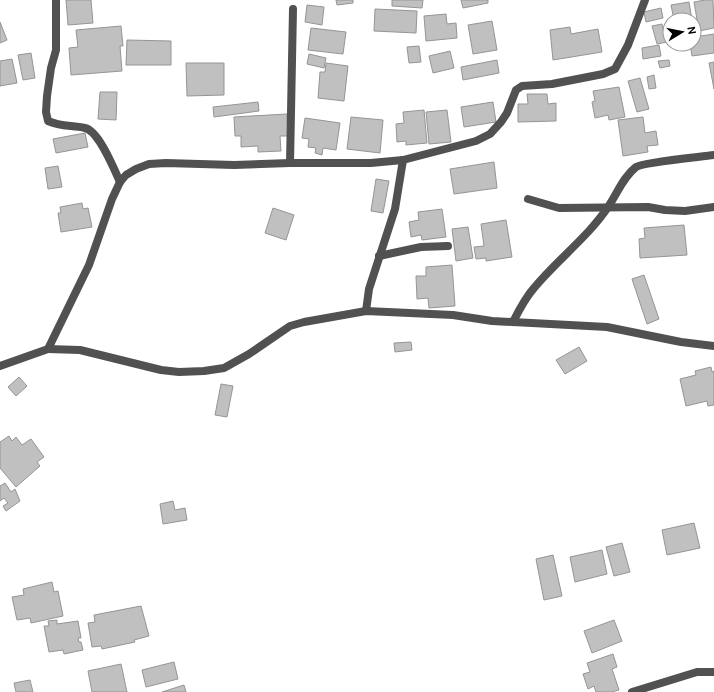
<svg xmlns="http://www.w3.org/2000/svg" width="714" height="692" font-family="Cabin,sans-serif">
<rect width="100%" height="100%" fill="#fff"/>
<g fill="#c0c0c0" stroke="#959595">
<path d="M 66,0 L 91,0 L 93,23 L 68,25 Z"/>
<path d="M 336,0 L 353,0 L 353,3 L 337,5 Z"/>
<path d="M 392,0 L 423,0 L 422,8 L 392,6 Z"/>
<path d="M 461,0 L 488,0 L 488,3 L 463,8 Z"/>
<path d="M 705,0 L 713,0 L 714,28 L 699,31 L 694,2 Z"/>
<path d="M 689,2 L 692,20 L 674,20 L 671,5 Z"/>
<path d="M 307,5 L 324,7 L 322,25 L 305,22 Z"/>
<path d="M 661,8 L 663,18 L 646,22 L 644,12 Z"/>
<path d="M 375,9 L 417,11 L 416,33 L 374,31 Z"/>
<path d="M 446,14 L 447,24 L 456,23 L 457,38 L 426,41 L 424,16 Z"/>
<path d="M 492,21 L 497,50 L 473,54 L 468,25 Z"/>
<path d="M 0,22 L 7,40 L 0,43 Z"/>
<path d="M 662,24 L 667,42 L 657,44 L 652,26 Z"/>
<path d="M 121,26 L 123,46 L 120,46 L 122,71 L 71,75 L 69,48 L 78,47 L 76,30 Z"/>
<path d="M 570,27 L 571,34 L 598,29 L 602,52 L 553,60 L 550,30 Z"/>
<path d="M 311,28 L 346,32 L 343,54 L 308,50 Z"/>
<path d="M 714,34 L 714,53 L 692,56 L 690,44 L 694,44 L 694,37 Z"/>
<path d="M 127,40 L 171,41 L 171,65 L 126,65 Z"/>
<path d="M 659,45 L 661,56 L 643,59 L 642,48 Z"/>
<path d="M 419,46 L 421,62 L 409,63 L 407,47 Z"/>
<path d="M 450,51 L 454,68 L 433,73 L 429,56 Z"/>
<path d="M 31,53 L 35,78 L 23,80 L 18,55 Z"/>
<path d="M 309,54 L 326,58 L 324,68 L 307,64 Z"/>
<path d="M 12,59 L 17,83 L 0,86 L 0,61 Z"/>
<path d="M 497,60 L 499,73 L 463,80 L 461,67 Z"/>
<path d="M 669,60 L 670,66 L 660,68 L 658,61 Z"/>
<path d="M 714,62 L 714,89 L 709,63 Z"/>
<path d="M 186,63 L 224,63 L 224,95 L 187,96 Z"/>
<path d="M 326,63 L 348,66 L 344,101 L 318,98 L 320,72 L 325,72 Z"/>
<path d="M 654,75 L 656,88 L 649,89 L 647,77 Z"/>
<path d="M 640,78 L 649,109 L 637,112 L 628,81 Z"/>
<path d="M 619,87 L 625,117 L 609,120 L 608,115 L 595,118 L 592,102 L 595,101 L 593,91 Z"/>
<path d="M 100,92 L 117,92 L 116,120 L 98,119 Z"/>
<path d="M 527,94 L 547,94 L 548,104 L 556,103 L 556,121 L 518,122 L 518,104 L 528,104 Z"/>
<path d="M 258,102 L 259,111 L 214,117 L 213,107 Z"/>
<path d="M 493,102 L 496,122 L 464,127 L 461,107 Z"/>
<path d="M 424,110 L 427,143 L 406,145 L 406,141 L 397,142 L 396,124 L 404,123 L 403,112 Z"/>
<path d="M 447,110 L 451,142 L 429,144 L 426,112 Z"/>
<path d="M 287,114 L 288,136 L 280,136 L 281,151 L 258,152 L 258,146 L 241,147 L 241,136 L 235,136 L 234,117 Z"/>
<path d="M 351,117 L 383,120 L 380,153 L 347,149 Z"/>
<path d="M 643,117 L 645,133 L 656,131 L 658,145 L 647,146 L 648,152 L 623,156 L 618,120 Z"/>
<path d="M 305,118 L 340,123 L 336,150 L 323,148 L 322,155 L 315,153 L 316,148 L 308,147 L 309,139 L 302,138 Z"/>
<path d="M 85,133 L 88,147 L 56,153 L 53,139 Z"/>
<path d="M 494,162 L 497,188 L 454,194 L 450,169 Z"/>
<path d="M 58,166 L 62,187 L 48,189 L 45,168 Z"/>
<path d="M 376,179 L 389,181 L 383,213 L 371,211 Z"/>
<path d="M 82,203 L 83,209 L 88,208 L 92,227 L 61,232 L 58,213 L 61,213 L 60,207 Z"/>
<path d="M 273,208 L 294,215 L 286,240 L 265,233 Z"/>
<path d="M 442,209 L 446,237 L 422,240 L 421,235 L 411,237 L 409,222 L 419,220 L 418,212 Z"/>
<path d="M 506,220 L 512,257 L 486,261 L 486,258 L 476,259 L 474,247 L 484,246 L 481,224 Z"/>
<path d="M 684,225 L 687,255 L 640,258 L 639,239 L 645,238 L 644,228 Z"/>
<path d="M 468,227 L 473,258 L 456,261 L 452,229 Z"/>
<path d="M 452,265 L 455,306 L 429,308 L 428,298 L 417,299 L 416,276 L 426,276 L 426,267 Z"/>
<path d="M 644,275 L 659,319 L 647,324 L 632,279 Z"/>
<path d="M 411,342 L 412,350 L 395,352 L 394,343 Z"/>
<path d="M 579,347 L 587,361 L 565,374 L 556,360 Z"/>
<path d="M 711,367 L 712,372 L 714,371 L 714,405 L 708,406 L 707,401 L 686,406 L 680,379 L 696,375 L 695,371 Z"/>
<path d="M 19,377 L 27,386 L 16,396 L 8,387 Z"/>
<path d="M 221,384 L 233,386 L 227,417 L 215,415 Z"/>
<path d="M 9,436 L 12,441 L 16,437 L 22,445 L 31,439 L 44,457 L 37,462 L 40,466 L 16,487 L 0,468 L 0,442 Z"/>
<path d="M 5,483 L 11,492 L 15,489 L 20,501 L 6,511 L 3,506 L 8,503 L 4,498 L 0,501 L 0,486 Z"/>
<path d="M 173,501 L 175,510 L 185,508 L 187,520 L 163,524 L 160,504 Z"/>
<path d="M 694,523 L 700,548 L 667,555 L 662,530 Z"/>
<path d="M 622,543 L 630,572 L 614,576 L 606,547 Z"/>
<path d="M 602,550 L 607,574 L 575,582 L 570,557 Z"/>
<path d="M 553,555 L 562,596 L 544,600 L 536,559 Z"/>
<path d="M 52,582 L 54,592 L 58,591 L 63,616 L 31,623 L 30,618 L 17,620 L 12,597 L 24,595 L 23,589 Z"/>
<path d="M 141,606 L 149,636 L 134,640 L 135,642 L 102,649 L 101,646 L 92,647 L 88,623 L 95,622 L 94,615 Z"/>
<path d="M 57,620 L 57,624 L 78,621 L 81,638 L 78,638 L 79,642 L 81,642 L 83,650 L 64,654 L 63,650 L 49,652 L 44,626 L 49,626 L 48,621 Z"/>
<path d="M 614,620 L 622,641 L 592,653 L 584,631 Z"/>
<path d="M 613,654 L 617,667 L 612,669 L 619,690 L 611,692 L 596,692 L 594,686 L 588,689 L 583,674 L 590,672 L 587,663 Z"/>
<path d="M 174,662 L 178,679 L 146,687 L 142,670 Z"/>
<path d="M 121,664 L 127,692 L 92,692 L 88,671 Z"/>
<path d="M 30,680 L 33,692 L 16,692 L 14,683 Z"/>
<path d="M 184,685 L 186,692 L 162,692 Z"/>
</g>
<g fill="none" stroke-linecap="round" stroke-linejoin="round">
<g stroke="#515151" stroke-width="8">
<path d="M 56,0 L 56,50 L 51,68 L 47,96 L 46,112 L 48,121 C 61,127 72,125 85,128 C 99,131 114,169 120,182"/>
<path d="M 290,163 L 293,9"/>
<path d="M 528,199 L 559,208 L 648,207 L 665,210 L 685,211 L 714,207"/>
<path d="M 379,256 L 421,247 L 448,246"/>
<path d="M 366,311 L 369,289 L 395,209 L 403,160"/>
<path d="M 513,322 C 519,310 525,298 534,288 C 557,260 588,237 608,207 C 617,194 623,177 636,167 C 643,162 700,157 714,155"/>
<path d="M 48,349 L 80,350 L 161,370 L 179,372 L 204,371 L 224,368 L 249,354 L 290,326 L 304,322 L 366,311 L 453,315 L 492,321 L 607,327 L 681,342 L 714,346"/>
<path d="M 0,366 L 48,349 L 89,265 L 112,199 L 120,182 L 126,175 L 136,169 L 149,164 L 166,163 L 234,165 L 290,163 L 371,163 L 403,160 L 476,141 L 490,134 L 501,122 L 507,113 L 516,90 L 522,86 L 552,84 L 603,74 L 615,69 L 628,45 L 645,0"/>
<path d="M 632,692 L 697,672 L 714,672"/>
</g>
</g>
<g transform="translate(682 32) rotate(80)"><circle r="19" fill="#ffffff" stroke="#999999"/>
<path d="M0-3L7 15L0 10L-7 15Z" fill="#000000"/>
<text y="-6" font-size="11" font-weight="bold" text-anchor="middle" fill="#000000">N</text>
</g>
</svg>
